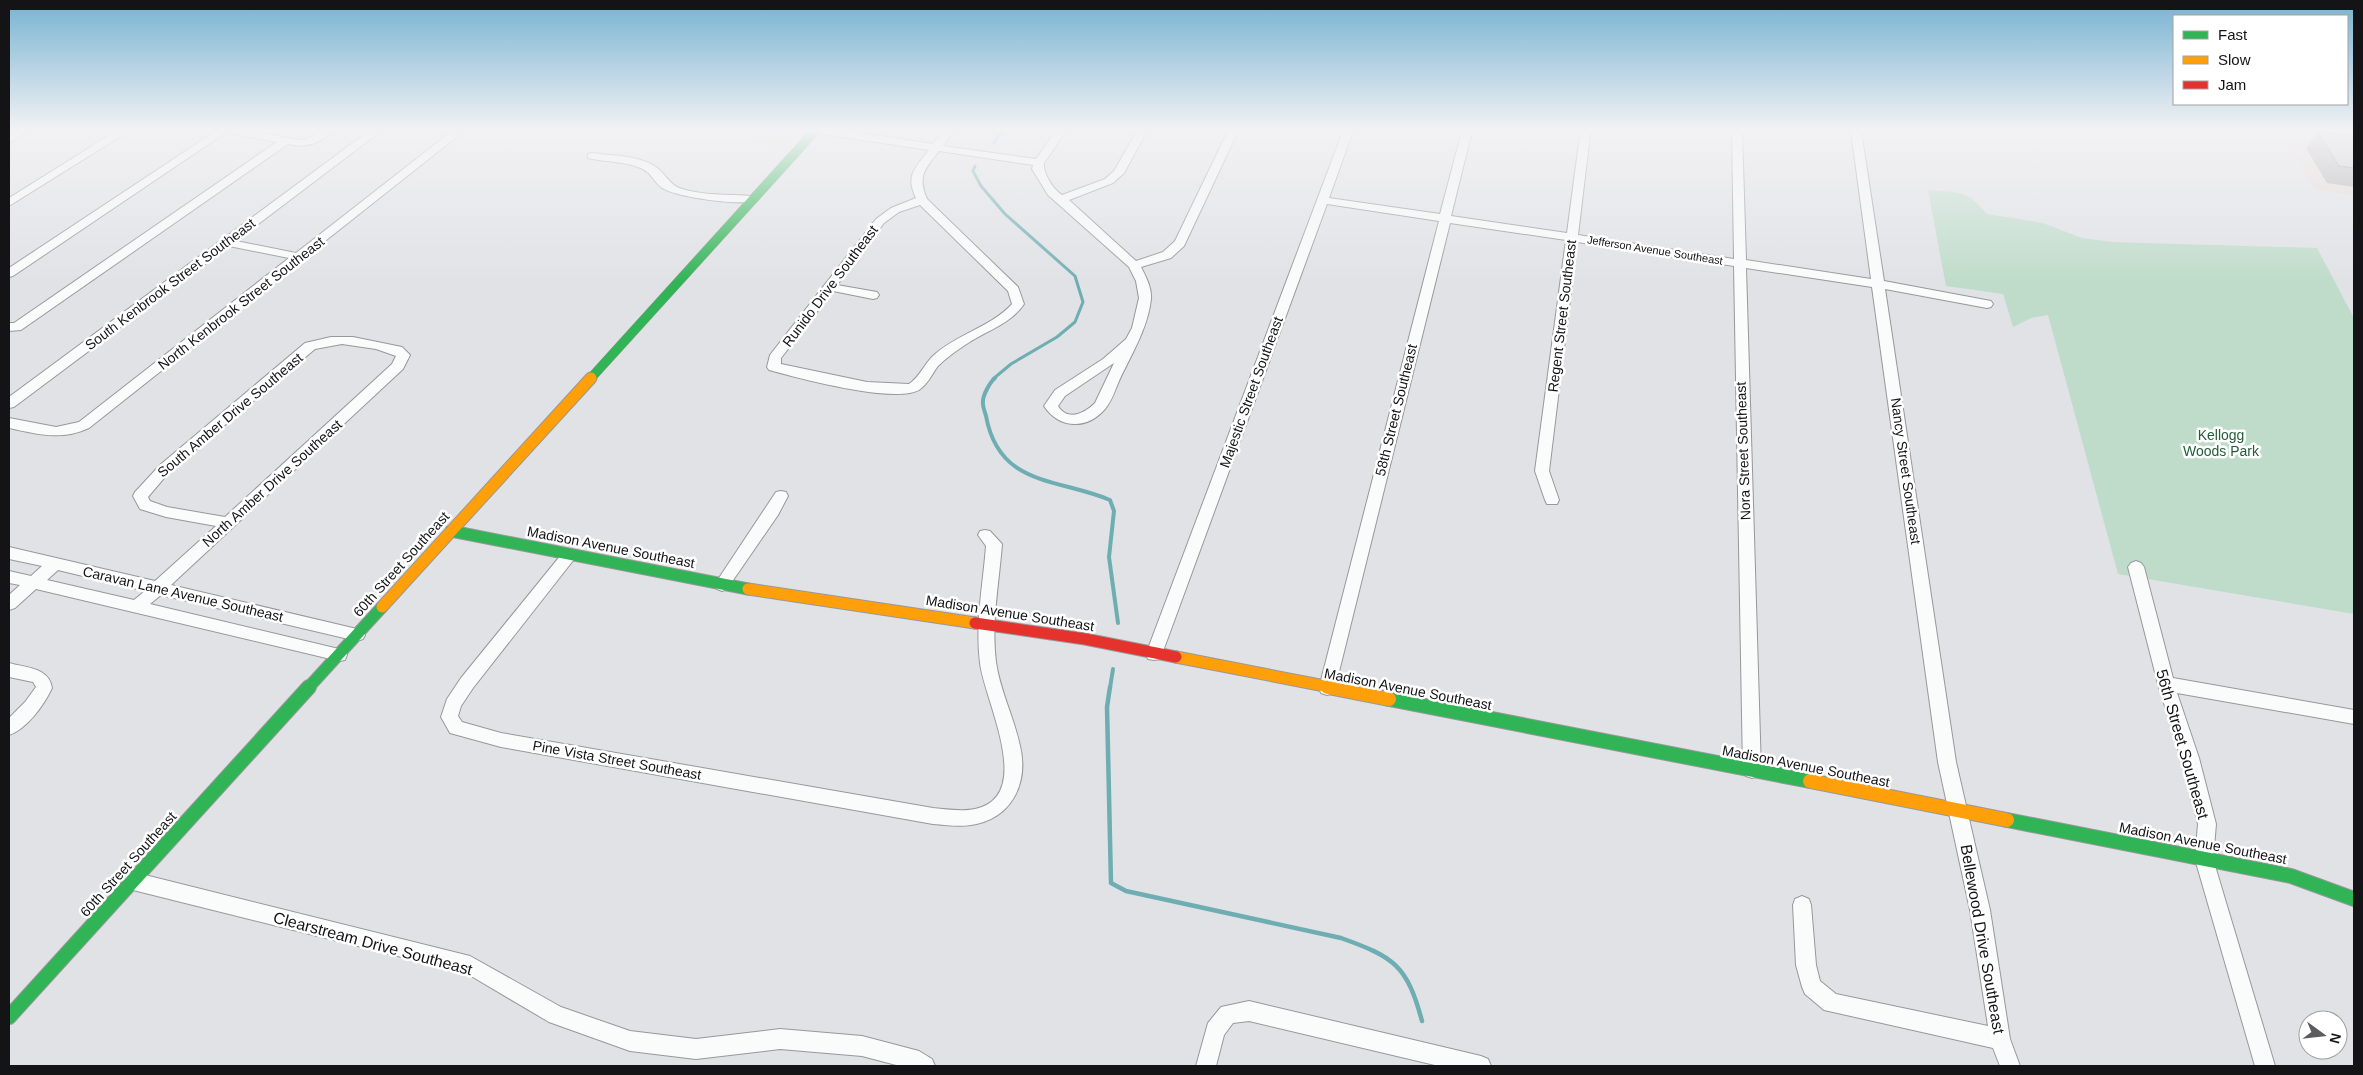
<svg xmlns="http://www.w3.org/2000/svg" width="2363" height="1075" font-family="Arial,sans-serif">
<rect width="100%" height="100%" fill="#e1e2e6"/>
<path fill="#e5dad4" d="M 2281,131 L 2354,131 L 2354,195 L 2315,190 Z"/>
<path fill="#e3dad3" d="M 675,131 L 800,131 L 786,147 Z"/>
<path fill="#bfdcca" d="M 1928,190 C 1958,193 1967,189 1987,214 L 2043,223 L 2082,238 L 2113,242 L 2317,248 L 2354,318 L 2354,614 L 2118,574 L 2048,315 L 2031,318 L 2013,327 L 2003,294 L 1946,286 Z"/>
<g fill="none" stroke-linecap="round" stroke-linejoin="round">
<g stroke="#6eaeb2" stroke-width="3">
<path d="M 994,143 L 1002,131"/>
<path d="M 975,166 L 973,171 L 981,186 L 1005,214 L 1075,276 L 1083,302 L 1075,322 L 1057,337 L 1011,364 L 993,379"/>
</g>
<g stroke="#6eaeb2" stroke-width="4">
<path d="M 995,378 C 990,382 983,395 983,401 C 982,406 985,412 986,416 C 999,487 1058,478 1110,500 L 1114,511 L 1109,557 L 1118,623"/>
<path d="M 1110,688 L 1113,669"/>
</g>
<path stroke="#6eaeb2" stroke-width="4.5" d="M 1110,687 L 1107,707 L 1111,883 L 1126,891 L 1341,938 C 1394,957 1407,965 1422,1021"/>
<defs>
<g id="street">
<path d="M 16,131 L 29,131 L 9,143 L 9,136 Z"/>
<path d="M 116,131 L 129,131 L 9,206 L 9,198 Z"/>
<path d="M 216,131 L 228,131 L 13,276 L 9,277 L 9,268 Z"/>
<path d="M 229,131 L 252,131 L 298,140 L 307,139 L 320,131 L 332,131 C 320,144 305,148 288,144 L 21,330 L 9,331 L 9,323 L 14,323 L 277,142 L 234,134 Z"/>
<path d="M 369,131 L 381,131 L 236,241 L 296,253 L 452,131 L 464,131 L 89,428 C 61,441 37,434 9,428 L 9,418 L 56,427 L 79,422 L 289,258 L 229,246 L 14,407 L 9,408 L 9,397 Z"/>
<path d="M 817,131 L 845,131 L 933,144 L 943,131 L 954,131 L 943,146 L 1036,159 L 1056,131 L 1066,131 L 1044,163 C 1043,174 1053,189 1062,195 L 1105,179 L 1114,171 L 1137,131 L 1147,131 L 1124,173 L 1113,183 L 1069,200 L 1136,261 L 1163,252 L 1175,241 L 1228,131 L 1238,131 L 1184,246 L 1171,258 L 1141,267 C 1146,277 1152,288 1151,299 C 1148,328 1131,355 1119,381 C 1115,390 1112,401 1105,409 C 1087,430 1059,429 1044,406 L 1055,390 L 1103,359 L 1126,339 L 1132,328 L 1139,298 L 1136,281 L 1129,267 L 1048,195 L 1032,169 L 1033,165 L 939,151 C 925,169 917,176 927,199 L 1018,287 L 1024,304 C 1010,325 985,331 965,345 C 956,351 946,358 938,366 C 932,374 928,384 919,390 C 895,404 798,378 769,370 L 767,367 L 770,355 L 876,219 L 891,208 L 916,198 C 905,176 915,168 929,150 L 822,134 ZM 920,205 L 1008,291 L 1012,304 C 991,327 957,334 934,355 C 924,364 920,377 909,384 L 867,382 L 781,364 L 781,358 L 833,291 L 873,299 L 877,298 L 879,295 L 877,292 L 837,285 L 884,223 L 899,212 ZM 1114,363 L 1095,403 C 1085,413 1068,422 1058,406 L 1065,396 Z"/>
<path d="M 1343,131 L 1353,131 L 1329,198 L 1440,214 L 1462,131 L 1472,131 L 1451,216 L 1567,233 L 1580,135 L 1582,131 L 1593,131 L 1590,135 L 1578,235 L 1734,259 L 1732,131 L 1742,131 L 1746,260 L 1871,279 L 1851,131 L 1861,131 L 1884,281 L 1991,301 L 1993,304 L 1991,307 L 1987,308 L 1885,289 L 1956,762 L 1990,910 L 2010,1039 L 2020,1066 L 2000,1066 L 1993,1048 L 1824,1010 L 1805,994 L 1802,987 L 1796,965 L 1793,905 L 1795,899 L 1802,896 L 1809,899 L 1811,905 L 1816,965 L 1820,981 L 1836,994 L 1988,1026 L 1970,910 L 1938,762 L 1872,287 L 1746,268 L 1761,771 L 1758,776 L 1752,778 L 1746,776 L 1743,771 L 1734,266 L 1577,242 L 1549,471 L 1559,500 L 1557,504 L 1547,504 L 1545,500 L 1535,471 L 1566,240 L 1450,223 L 1335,688 L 1333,693 L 1327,695 L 1321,693 L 1319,688 L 1439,221 L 1327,204 L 1162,654 L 1160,659 L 1154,660 L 1148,659 L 1146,654 Z"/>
<path d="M 592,153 C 613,156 638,155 656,167 C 666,174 668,183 679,188 C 702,196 729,194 753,196 L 759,199 C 749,208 677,197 664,189 C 653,183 653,172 638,167 C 622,161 604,162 588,158 L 588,154 Z"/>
<path d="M 331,337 L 353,337 L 397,346 L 402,347 L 410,355 L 403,369 L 171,585 L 357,629 L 363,631 L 365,635 L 363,639 L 357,641 L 161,595 L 150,604 L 339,649 L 345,650 L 347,655 L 345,660 L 339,661 L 36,589 L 15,608 L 9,610 L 9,595 L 20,585 L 9,583 L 9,571 L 31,576 L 42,566 L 9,559 L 9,547 L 155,581 L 216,526 L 166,517 L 140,509 L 133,496 L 135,492 L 160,465 L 305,343 ZM 342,344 L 376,349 L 396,356 L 392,364 L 225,517 L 167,507 L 150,501 L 148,497 L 170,471 L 315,349 ZM 58,570 L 145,591 L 134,600 L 47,580 Z"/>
<path d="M 781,491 L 786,492 L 788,496 L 778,515 L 727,589 L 722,591 L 717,589 L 714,585 L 717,581 L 776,492 Z"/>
<path d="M 985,530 L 990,531 L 1002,544 C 999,584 991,622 996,662 C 1000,691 1014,717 1020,746 C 1029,784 1011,819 971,825 C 959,827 946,825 933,824 L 501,747 L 450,733 L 441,717 L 447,699 L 461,678 L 565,550 L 575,550 L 578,554 L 575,558 L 473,688 L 461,706 L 458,716 L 462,722 L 501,733 L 933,808 C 947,809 961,812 975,809 C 1036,796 984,700 980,663 C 975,623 983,585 986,546 L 978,535 L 980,531 Z"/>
<path d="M 2136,561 L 2141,563 L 2144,567 L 2173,678 L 2354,710 L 2354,724 L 2177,693 L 2199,758 L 2216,824 L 2213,859 L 2275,1066 L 2255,1066 L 2195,859 L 2198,824 L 2181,758 L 2158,684 L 2128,567 L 2131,563 Z"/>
<path d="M 9,663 C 26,668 49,667 52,688 C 44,705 27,729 9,735 L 9,718 L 25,702 L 36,687 L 33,682 L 9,677 Z"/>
<path d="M 133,872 L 470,956 L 561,1007 L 630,1031 L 696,1039 L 780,1029 L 862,1036 L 919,1051 L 932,1059 L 935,1066 L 900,1066 L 862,1056 L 780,1049 L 696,1059 L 630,1051 L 549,1022 L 466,973 L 133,890 L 126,887 L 124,881 L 126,875 Z"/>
<path d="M 1249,1001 L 1481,1056 L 1488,1059 L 1491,1066 L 1439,1066 L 1249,1021 L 1233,1023 L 1224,1035 L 1216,1066 L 1196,1066 L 1208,1023 L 1221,1007 Z"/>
</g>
<path id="fast-far2" d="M 591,378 L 815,131"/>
<g id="fast-far1">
<path d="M 451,531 L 748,589"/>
<path d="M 308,688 L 382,607"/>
</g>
<g id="fast">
<path d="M 1389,699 L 1810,781"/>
<path d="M 2007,820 L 2291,876 L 2354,899"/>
<path d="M 9,1017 L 309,687"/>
</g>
<g id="slow-far1">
<path d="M 748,589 L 975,623"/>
<path d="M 382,607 L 591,378"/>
<path d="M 1176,657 L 1335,688"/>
</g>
<g id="slow">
<path d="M 1328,687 L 1389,699"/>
<path d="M 1810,781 L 2007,820"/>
</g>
<path id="jam" d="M 975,623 L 1085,639 L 1176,657"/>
</defs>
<use href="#street" stroke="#97989b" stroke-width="2"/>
<use href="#fast-far2" stroke="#97989b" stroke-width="10"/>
<use href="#fast-far1" stroke="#97989b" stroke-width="13"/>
<use href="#fast" stroke="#97989b" stroke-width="16"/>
<use href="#slow-far1" stroke="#97989b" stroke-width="13"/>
<use href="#slow" stroke="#97989b" stroke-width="16"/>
<use href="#jam" stroke="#97989b" stroke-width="13"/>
<use href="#street" fill="#fafbfb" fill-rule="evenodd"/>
<use href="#fast-far2" stroke="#30b455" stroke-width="9"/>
<use href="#fast-far1" stroke="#30b455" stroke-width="11"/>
<use href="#fast" stroke="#30b455" stroke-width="14"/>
<use href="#slow-far1" stroke="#ff9f0a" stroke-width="11"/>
<use href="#slow" stroke="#ff9f0a" stroke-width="14"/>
<use href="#jam" stroke="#e5322d" stroke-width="11"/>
</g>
<path fill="#aeadaf" d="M 2318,132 L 2354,136 L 2354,187 L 2327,183 L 2306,148 Z"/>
<path fill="#cac9cc" stroke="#8d8d8f" d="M 2318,132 L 2354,136 L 2354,168 L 2339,166 Z"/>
<linearGradient id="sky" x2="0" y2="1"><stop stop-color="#77b2d2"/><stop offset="0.46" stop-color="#f2f2f4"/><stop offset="1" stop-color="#f2f2f4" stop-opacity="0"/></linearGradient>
<rect width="2363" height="282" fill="url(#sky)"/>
<g text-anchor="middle" stroke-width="5" stroke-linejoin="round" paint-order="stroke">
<g font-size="11" fill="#141417" stroke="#fff">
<text transform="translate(1655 250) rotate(9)" y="4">Jefferson Avenue Southeast</text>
</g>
<g font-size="14" fill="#141417" stroke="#fff">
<text transform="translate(170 284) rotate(-37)" y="5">South Kenbrook Street Southeast</text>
<text transform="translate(830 286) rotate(-53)" y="5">Runido Drive Southeast</text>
<text transform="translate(241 303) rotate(-38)" y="5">North Kenbrook Street Southeast</text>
<text transform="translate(1562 316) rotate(-83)" y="5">Regent Street Southeast</text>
<text transform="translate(1251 392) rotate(-70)" y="5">Majestic Street Southeast</text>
<text transform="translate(1396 410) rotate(-76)" y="5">58th Street Southeast</text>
<text transform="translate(230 415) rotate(-40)" y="5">South Amber Drive Southeast</text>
<text transform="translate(1743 451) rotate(-92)" y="5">Nora Street Southeast</text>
<text transform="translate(1906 471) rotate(82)" y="5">Nancy Street Southeast</text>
<text transform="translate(272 483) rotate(-42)" y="5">North Amber Drive Southeast</text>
<text transform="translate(611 547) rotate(11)" y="5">Madison Avenue Southeast</text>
<text transform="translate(401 564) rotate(-48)" y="5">60th Street Southeast</text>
<text transform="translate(183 594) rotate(13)" y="5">Caravan Lane Avenue Southeast</text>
<text transform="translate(1010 613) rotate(9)" y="5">Madison Avenue Southeast</text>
<text transform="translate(1408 689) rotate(11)" y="5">Madison Avenue Southeast</text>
<text transform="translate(617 760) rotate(10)" y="5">Pine Vista Street Southeast</text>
<text transform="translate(1806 766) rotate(11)" y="5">Madison Avenue Southeast</text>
<text transform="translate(2203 843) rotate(11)" y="5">Madison Avenue Southeast</text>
<text transform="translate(128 864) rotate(-48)" y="5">60th Street Southeast</text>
</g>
<g font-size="14" fill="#235c3a" stroke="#fff">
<text x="2221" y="440">Kellogg<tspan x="2221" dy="16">Woods Park</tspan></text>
</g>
<g font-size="16" fill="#141417" stroke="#fff">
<text transform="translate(2183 744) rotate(74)" y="6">56th Street Southeast</text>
<text transform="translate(1983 939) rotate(80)" y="6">Bellewood Drive Southeast</text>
<text transform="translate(373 943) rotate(15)" y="6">Clearstream Drive Southeast</text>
</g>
</g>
<rect width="2363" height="1075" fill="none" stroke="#141417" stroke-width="20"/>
<rect x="2173" y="15" width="175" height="90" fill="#ffffff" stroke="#a1a1a2"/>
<rect x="2183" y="31" width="25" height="8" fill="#30b455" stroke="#a1a1a2"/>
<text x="2218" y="40" font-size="15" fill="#141417">Fast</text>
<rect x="2183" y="56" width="25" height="8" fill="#ff9f0a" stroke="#a1a1a2"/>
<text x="2218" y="65" font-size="15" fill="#141417">Slow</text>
<rect x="2183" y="81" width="25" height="8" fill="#e5322d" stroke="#a1a1a2"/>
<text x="2218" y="90" font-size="15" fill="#141417">Jam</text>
<g transform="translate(2323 1035) rotate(105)"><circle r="24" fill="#ffffff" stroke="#a1a1a2"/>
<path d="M0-4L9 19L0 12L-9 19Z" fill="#5c5c5f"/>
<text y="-8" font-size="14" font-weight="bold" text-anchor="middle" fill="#141417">N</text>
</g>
</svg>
